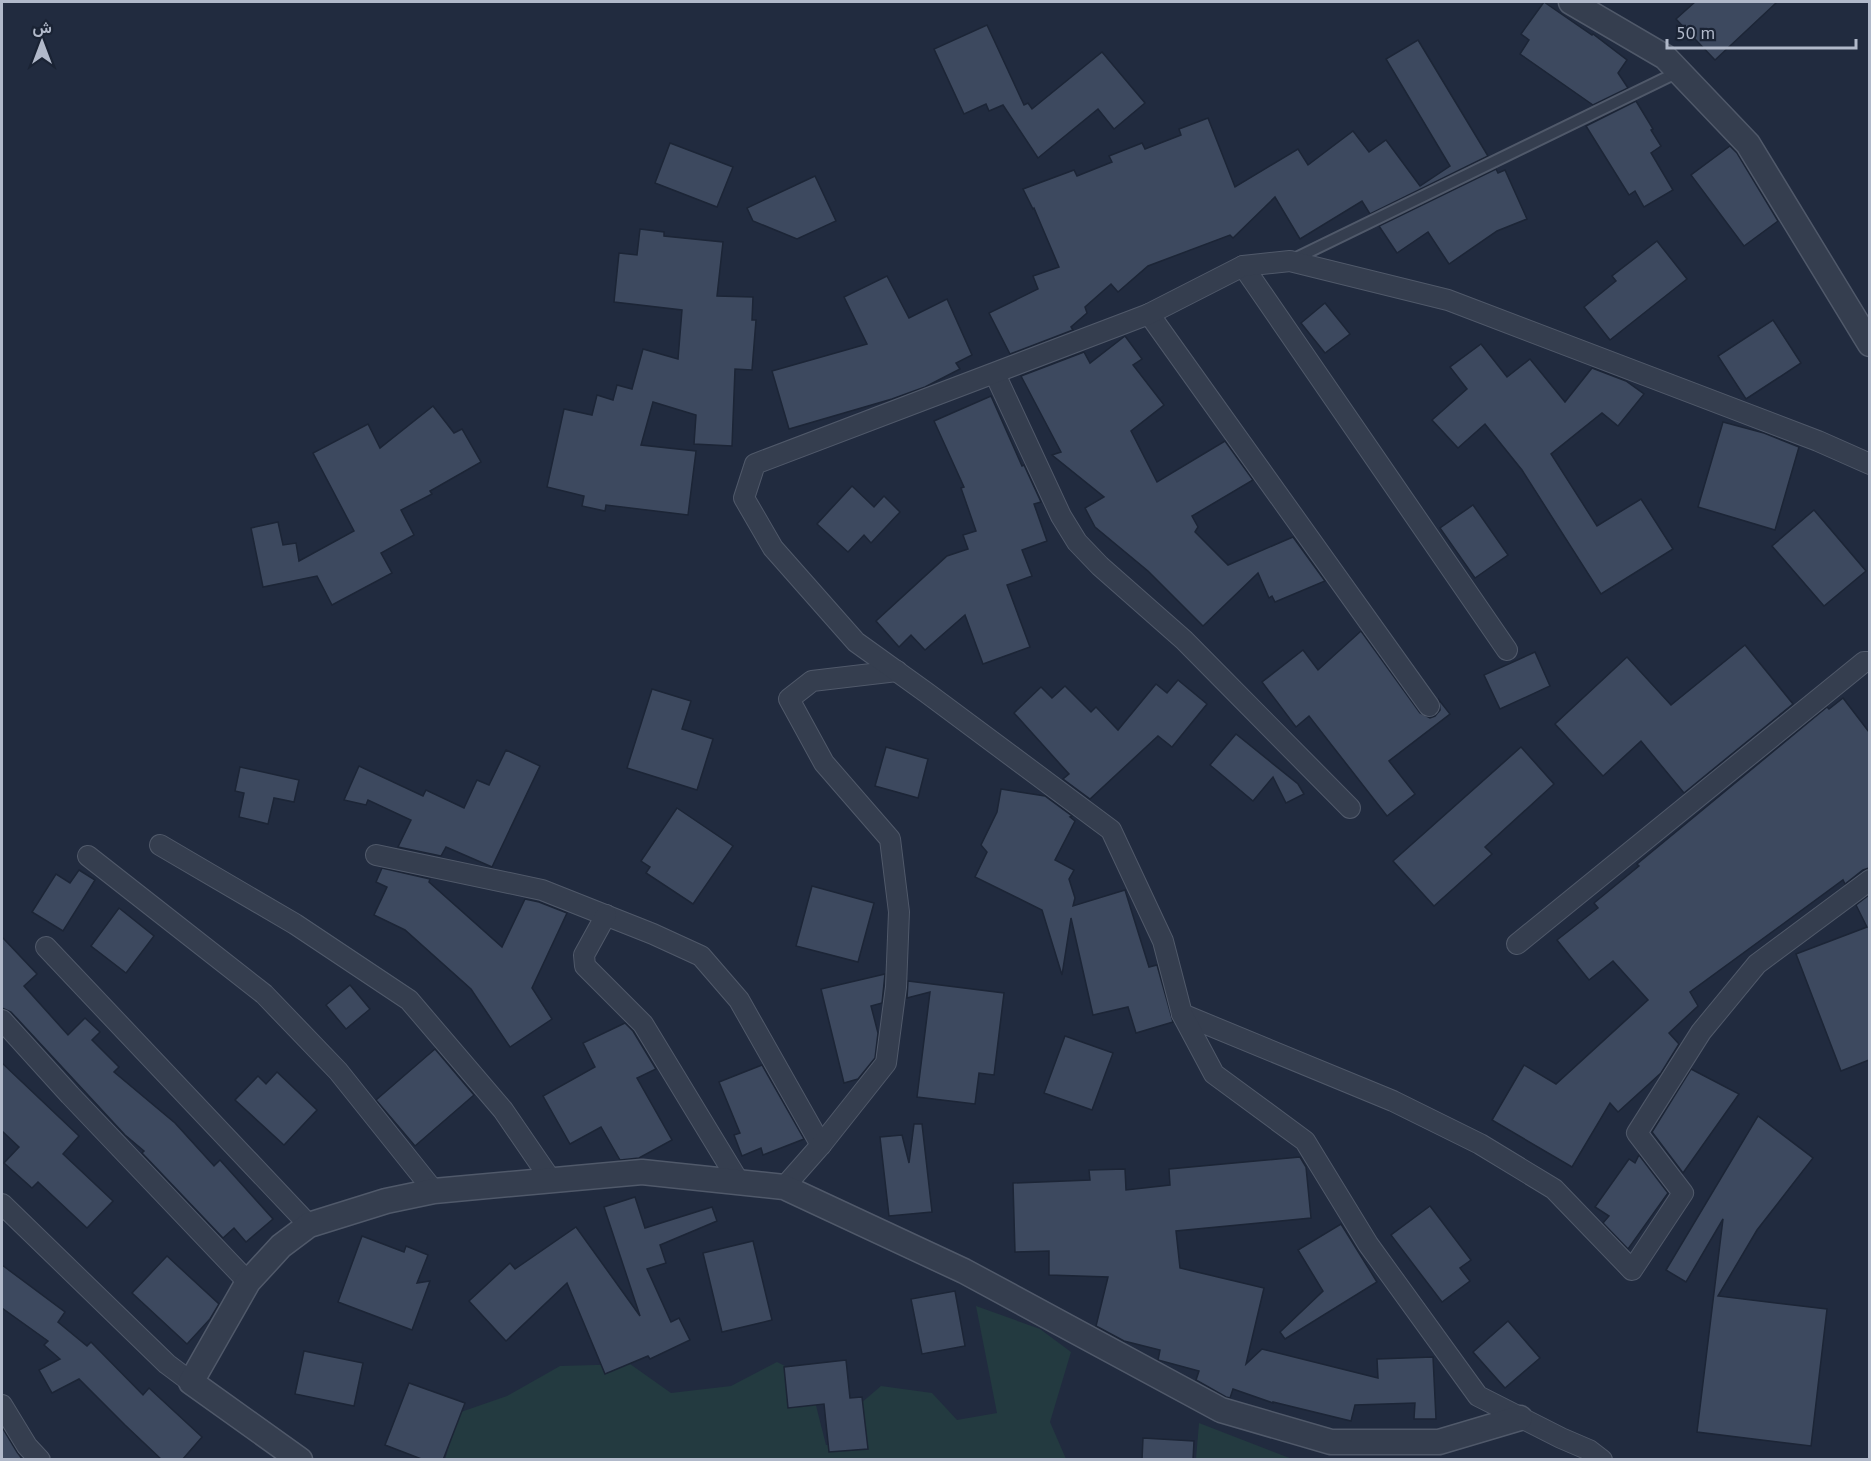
<svg xmlns="http://www.w3.org/2000/svg" width="1871" height="1461" font-family="'PT Sans',Vazirmatn,sans-serif">
<rect width="100%" height="100%" fill="#212b3f"/>
<g fill="#233a40">
<path d="M 976,1306 L 1040,1329 L 1071,1352 L 1050,1422 L 1066,1459 L 445,1460 L 458,1413 L 507,1396 L 560,1366 L 630,1364 L 671,1393 L 731,1386 L 777,1362 L 809,1378 L 826,1445 L 866,1441 L 860,1404 L 881,1386 L 932,1393 L 957,1420 L 997,1413 Z"/>
<path d="M 1199,1423 L 1292,1459 L 1196,1459 Z"/>
</g>
<g fill="#3d495f" stroke="#1c2536" stroke-width="1.5">
<path d="M 1544,2 L 1592,35 L 1593,34 L 1627,60 L 1618,73 L 1628,88 L 1593,105 L 1520,54 L 1529,40 L 1521,34 Z"/>
<path d="M 1695,2 L 1777,2 L 1715,60 L 1676,19 Z"/>
<path d="M 987,25 L 1024,105 L 1028,103 L 1032,109 L 1102,52 L 1145,103 L 1114,129 L 1098,109 L 1038,158 L 1003,105 L 989,111 L 986,104 L 964,114 L 934,49 Z"/>
<path d="M 1418,40 L 1488,156 L 1370,214 L 1362,201 L 1300,239 L 1275,197 L 1233,238 L 1230,235 L 1148,266 L 1118,292 L 1111,284 L 1085,307 L 1087,313 L 1071,327 L 1073,330 L 1010,354 L 989,313 L 1038,289 L 1033,276 L 1059,267 L 1034,208 L 1033,209 L 1023,189 L 1074,170 L 1077,176 L 1112,162 L 1109,156 L 1142,143 L 1145,149 L 1181,135 L 1179,129 L 1208,118 L 1235,187 L 1298,149 L 1308,165 L 1353,131 L 1369,152 L 1386,140 L 1420,186 L 1450,166 L 1386,59 Z"/>
<path d="M 1636,101 L 1653,129 L 1651,130 L 1661,146 L 1651,153 L 1673,190 L 1644,207 L 1635,191 L 1629,195 L 1586,126 Z"/>
<path d="M 670,143 L 733,167 L 717,207 L 655,183 Z"/>
<path d="M 1730,146 L 1737,153 L 1778,221 L 1744,246 L 1691,175 Z"/>
<path d="M 1496,169 L 1498,173 L 1505,170 L 1527,219 L 1497,231 L 1449,264 L 1428,232 L 1397,253 L 1379,226 Z"/>
<path d="M 815,176 L 836,221 L 797,239 L 753,221 L 747,208 Z"/>
<path d="M 640,229 L 664,232 L 664,236 L 723,242 L 717,296 L 753,297 L 752,320 L 756,320 L 752,370 L 735,369 L 732,446 L 694,444 L 696,415 L 653,402 L 641,445 L 696,451 L 688,515 L 606,505 L 605,511 L 582,506 L 584,496 L 547,487 L 564,409 L 592,415 L 597,395 L 613,400 L 617,385 L 632,389 L 643,349 L 678,359 L 682,310 L 614,302 L 619,253 L 637,255 Z"/>
<path d="M 1657,241 L 1687,279 L 1610,340 L 1584,307 L 1616,281 L 1612,276 Z"/>
<path d="M 887,276 L 909,318 L 947,299 L 972,355 L 956,363 L 960,369 L 925,387 L 892,399 L 789,429 L 772,371 L 867,344 L 844,297 Z"/>
<path d="M 1325,303 L 1350,334 L 1325,353 L 1301,323 Z"/>
<path d="M 1773,320 L 1801,363 L 1746,399 L 1718,356 Z"/>
<path d="M 1125,336 L 1142,359 L 1133,365 L 1164,405 L 1131,431 L 1157,482 L 1225,441 L 1253,480 L 1192,516 L 1198,527 L 1195,532 L 1228,565 L 1293,537 L 1325,581 L 1275,602 L 1272,596 L 1269,598 L 1258,573 L 1203,626 L 1148,571 L 1095,527 L 1085,508 L 1104,497 L 1052,455 L 1061,452 L 1021,376 L 1084,352 L 1090,363 Z"/>
<path d="M 1481,344 L 1507,377 L 1530,359 L 1565,402 L 1592,368 L 1626,381 L 1644,394 L 1618,426 L 1602,413 L 1551,454 L 1597,526 L 1641,499 L 1673,549 L 1601,594 L 1522,470 L 1485,424 L 1458,448 L 1432,420 L 1467,389 L 1450,367 Z"/>
<path d="M 991,396 L 1022,466 L 1024,465 L 1041,502 L 1034,504 L 1047,541 L 1022,550 L 1032,576 L 1007,585 L 1030,647 L 983,664 L 965,615 L 925,650 L 911,635 L 899,647 L 876,621 L 947,556 L 968,549 L 963,535 L 976,531 L 961,488 L 964,487 L 934,421 Z"/>
<path d="M 433,406 L 454,433 L 462,429 L 481,462 L 430,491 L 432,494 L 401,510 L 414,535 L 381,553 L 392,573 L 332,605 L 317,576 L 263,587 L 251,528 L 278,522 L 283,545 L 296,543 L 299,561 L 354,531 L 313,453 L 368,424 L 380,448 Z"/>
<path d="M 1723,422 L 1764,433 L 1799,447 L 1775,530 L 1698,507 Z"/>
<path d="M 852,486 L 874,507 L 884,496 L 900,512 L 871,543 L 864,535 L 848,552 L 817,524 Z"/>
<path d="M 1473,505 L 1508,555 L 1475,578 L 1440,528 Z"/>
<path d="M 1814,510 L 1866,571 L 1824,606 L 1772,546 Z"/>
<path d="M 1361,631 L 1420,713 L 1430,718 L 1435,716 L 1440,710 L 1439,700 L 1450,714 L 1389,761 L 1415,794 L 1387,816 L 1309,716 L 1296,727 L 1262,682 L 1303,650 L 1318,670 Z"/>
<path d="M 1745,645 L 1793,704 L 1684,793 L 1641,741 L 1603,776 L 1555,724 L 1627,657 L 1671,705 Z"/>
<path d="M 1535,652 L 1550,686 L 1500,709 L 1484,675 Z"/>
<path d="M 1178,680 L 1207,704 L 1172,747 L 1158,736 L 1090,799 L 1063,779 L 1069,774 L 1014,713 L 1041,687 L 1052,698 L 1065,686 L 1091,712 L 1096,707 L 1118,730 L 1156,684 L 1167,693 Z"/>
<path d="M 652,689 L 691,701 L 682,729 L 713,739 L 697,790 L 627,768 Z"/>
<path d="M 1843,698 L 1869,732 L 1869,868 L 1863,870 L 1845,884 L 1843,880 L 1690,992 L 1698,1006 L 1669,1033 L 1679,1044 L 1661,1073 L 1618,1112 L 1610,1103 L 1572,1167 L 1492,1120 L 1524,1065 L 1556,1084 L 1648,1000 L 1613,961 L 1589,980 L 1557,940 L 1598,908 L 1594,903 L 1639,866 L 1637,864 L 1827,707 L 1829,709 Z"/>
<path d="M 1236,734 L 1298,784 L 1304,794 L 1286,803 L 1273,777 L 1253,801 L 1210,765 Z"/>
<path d="M 886,747 L 928,759 L 918,798 L 875,786 Z"/>
<path d="M 1521,747 L 1554,784 L 1485,847 L 1492,854 L 1434,906 L 1393,861 Z"/>
<path d="M 506,750 L 540,766 L 492,867 L 446,847 L 441,856 L 398,847 L 411,820 L 368,800 L 366,805 L 344,800 L 359,766 L 423,796 L 426,790 L 464,808 L 477,780 L 489,785 Z"/>
<path d="M 240,767 L 299,780 L 294,802 L 274,798 L 268,824 L 239,817 L 244,793 L 235,791 Z"/>
<path d="M 1001,789 L 1045,796 L 1072,816 L 1070,817 L 1075,821 L 1055,860 L 1074,870 L 1069,879 L 1075,898 L 1073,906 L 1125,890 L 1149,967 L 1157,965 L 1173,1022 L 1136,1033 L 1128,1007 L 1093,1015 L 1071,918 L 1062,975 L 1042,910 L 975,877 L 987,852 L 981,845 L 997,812 Z"/>
<path d="M 677,808 L 733,846 L 693,904 L 646,873 L 650,867 L 641,861 Z"/>
<path d="M 382,868 L 430,879 L 429,882 L 502,947 L 525,899 L 539,902 L 567,913 L 532,988 L 552,1019 L 510,1047 L 471,989 L 405,930 L 374,915 L 387,887 L 376,882 Z"/>
<path d="M 79,870 L 95,880 L 63,931 L 32,912 L 56,874 L 70,883 Z"/>
<path d="M 812,886 L 874,903 L 858,962 L 796,946 Z"/>
<path d="M 1869,895 L 1869,1060 L 1841,1071 L 1796,954 L 1867,927 L 1856,905 Z"/>
<path d="M 119,908 L 154,936 L 126,973 L 91,946 Z"/>
<path d="M 2,937 L 37,974 L 24,986 L 68,1035 L 85,1018 L 100,1032 L 92,1040 L 119,1067 L 114,1072 L 175,1123 L 214,1166 L 220,1160 L 273,1219 L 246,1242 L 234,1228 L 223,1238 L 142,1153 L 144,1151 L 125,1135 L 11,1012 L 2,1008 Z"/>
<path d="M 885,974 L 882,1003 L 871,1006 L 878,1033 L 875,1058 L 858,1079 L 844,1083 L 821,989 Z"/>
<path d="M 908,981 L 1004,993 L 994,1075 L 979,1073 L 975,1104 L 917,1097 L 930,992 L 907,998 Z"/>
<path d="M 350,985 L 370,1009 L 346,1029 L 326,1005 Z"/>
<path d="M 625,1023 L 633,1031 L 656,1069 L 637,1078 L 672,1140 L 639,1158 L 620,1160 L 601,1127 L 570,1144 L 543,1096 L 595,1067 L 583,1043 Z"/>
<path d="M 1065,1036 L 1113,1053 L 1092,1110 L 1044,1093 Z"/>
<path d="M 435,1049 L 474,1095 L 415,1146 L 376,1100 Z"/>
<path d="M 2,1063 L 79,1136 L 63,1154 L 113,1201 L 87,1228 L 38,1182 L 32,1188 L 4,1163 L 19,1147 L 2,1131 Z"/>
<path d="M 762,1065 L 804,1139 L 763,1155 L 761,1148 L 742,1156 L 734,1135 L 740,1133 L 719,1082 Z"/>
<path d="M 1691,1069 L 1739,1094 L 1683,1173 L 1652,1132 Z"/>
<path d="M 277,1072 L 317,1110 L 284,1145 L 235,1100 L 258,1076 L 266,1084 Z"/>
<path d="M 1758,1116 L 1813,1158 L 1757,1230 L 1718,1296 L 1827,1309 L 1811,1446 L 1697,1432 L 1723,1219 L 1686,1282 L 1666,1270 Z"/>
<path d="M 914,1124 L 922,1124 L 932,1212 L 889,1216 L 880,1137 L 902,1135 L 909,1163 Z"/>
<path d="M 1639,1155 L 1668,1193 L 1628,1249 L 1603,1223 L 1609,1216 L 1595,1207 L 1629,1159 L 1635,1163 Z"/>
<path d="M 1300,1157 L 1306,1167 L 1311,1218 L 1176,1231 L 1180,1268 L 1264,1288 L 1246,1364 L 1262,1349 L 1378,1378 L 1377,1359 L 1433,1357 L 1436,1419 L 1414,1419 L 1415,1403 L 1355,1405 L 1351,1421 L 1273,1402 L 1273,1403 L 1233,1389 L 1230,1398 L 1226,1397 L 1196,1380 L 1199,1371 L 1158,1360 L 1160,1350 L 1124,1341 L 1096,1326 L 1108,1277 L 1049,1275 L 1049,1251 L 1015,1252 L 1013,1183 L 1090,1180 L 1089,1170 L 1125,1169 L 1126,1190 L 1170,1185 L 1169,1169 Z"/>
<path d="M 635,1197 L 645,1228 L 712,1207 L 717,1221 L 660,1245 L 666,1263 L 647,1269 L 671,1322 L 679,1318 L 690,1340 L 650,1359 L 648,1356 L 605,1374 L 567,1283 L 506,1341 L 469,1301 L 510,1263 L 515,1269 L 576,1227 L 640,1316 L 604,1207 Z"/>
<path d="M 1430,1206 L 1471,1260 L 1460,1268 L 1470,1281 L 1442,1302 L 1391,1235 Z"/>
<path d="M 1341,1224 L 1377,1282 L 1285,1339 L 1280,1332 L 1323,1291 L 1298,1250 Z"/>
<path d="M 362,1236 L 404,1252 L 406,1246 L 428,1255 L 417,1283 L 430,1281 L 412,1330 L 338,1302 Z"/>
<path d="M 753,1241 L 772,1320 L 722,1332 L 703,1253 Z"/>
<path d="M 167,1256 L 219,1304 L 210,1319 L 187,1344 L 132,1293 Z"/>
<path d="M 2,1265 L 65,1312 L 58,1322 L 87,1346 L 91,1342 L 143,1395 L 149,1388 L 202,1437 L 182,1460 L 162,1460 L 125,1425 L 79,1379 L 52,1393 L 39,1370 L 60,1359 L 44,1345 L 48,1341 L 2,1308 Z"/>
<path d="M 955,1291 L 965,1346 L 922,1354 L 911,1299 Z"/>
<path d="M 1508,1321 L 1540,1358 L 1505,1388 L 1473,1352 Z"/>
<path d="M 304,1351 L 363,1363 L 354,1406 L 295,1394 Z"/>
<path d="M 846,1360 L 850,1398 L 862,1397 L 868,1449 L 829,1452 L 824,1404 L 788,1408 L 784,1367 Z"/>
<path d="M 409,1383 L 465,1403 L 443,1460 L 424,1460 L 385,1445 Z"/>
<path d="M 2,1427 L 17,1452 L 23,1460 L 2,1460 Z"/>
<path d="M 1143,1438 L 1194,1441 L 1193,1460 L 1142,1460 Z"/>
</g>
<g fill="none" stroke-linecap="round" stroke-linejoin="round">
<defs>
<path id="service" d="M 1290,261 L 1678,72"/>
<g id="minor">
<path d="M 1243,266 L 1507,650"/>
<path d="M 1149,314 L 1429,706"/>
<path d="M 995,374 L 1061,516 L 1077,542 L 1100,566 L 1184,640 L 1350,808"/>
<path d="M 160,845 L 295,924 L 409,1000 L 503,1110 L 551,1180"/>
<path d="M 376,855 L 542,890 L 653,934 L 701,956 L 739,1000 L 821,1145"/>
<path d="M 88,856 L 264,994 L 338,1071 L 434,1191"/>
<path d="M 606,915 L 584,955 L 585,966 L 643,1024 L 739,1182"/>
<path d="M 1517,944 L 1864,662 L 1870,662"/>
<path d="M 46,947 L 309,1225"/>
<path d="M 1182,1014 L 1393,1101 L 1480,1144 L 1554,1189 L 1632,1270 L 1683,1193 L 1637,1133 L 1701,1032 L 1757,964 L 1870,880"/>
<path d="M 2,1020 L 70,1095 L 248,1282"/>
<path d="M 784,1187 L 821,1145 L 886,1063 L 896,987 L 899,912 L 890,839 L 824,763 L 789,699 L 812,681 L 897,671"/>
<path d="M 2,1204 L 167,1364 L 191,1382"/>
<path d="M 2,1405 L 27,1446 L 40,1460"/>
<path d="M 1602,1460 L 1589,1450 L 1561,1438 L 1478,1396 L 1368,1244 L 1305,1141 L 1214,1074 L 1182,1014 L 1163,941 L 1111,830 L 927,693 L 856,642 L 773,548 L 744,498 L 755,464 L 1149,314 L 1243,266 L 1290,261 L 1448,300 L 1818,441 L 1870,464"/>
</g>
<g id="tertiary">
<path d="M 1571,2 L 1665,57 L 1748,144 L 1870,344"/>
<path d="M 300,1460 L 191,1382 L 248,1282 L 281,1246 L 309,1225 L 386,1201 L 434,1191 L 642,1172 L 784,1187 L 964,1271 L 1221,1410 L 1331,1442 L 1439,1442 L 1520,1418"/>
</g>
</defs>
<use href="#service" stroke="#50596a" stroke-width="14"/>
<use href="#minor" stroke="#50596a" stroke-width="22"/>
<use href="#tertiary" stroke="#50596a" stroke-width="27"/>
<use href="#service" stroke="#353e4f" stroke-width="10"/>
<use href="#minor" stroke="#353e4f" stroke-width="20"/>
<use href="#tertiary" stroke="#353e4f" stroke-width="24"/>
</g>
<rect width="1871" height="1461" fill="none" stroke="#b1b9ca" stroke-width="6"/>
<g transform="translate(42 42)" stroke="#1a2334" stroke-width="4.5" paint-order="stroke">
<path d="M0-4.5L10 22L0 15L-10 22Z" fill="#b1b9ca"/>
<text y="-9" font-size="16" font-weight="bold" text-anchor="middle" fill="#b1b9ca">ش</text>
</g>
<path d="M1667 39v9h189v-9" fill="none" stroke="#b1b9ca" stroke-width="3"/>
<text x="1676" y="39" font-size="18" fill="#b1b9ca" stroke="#1a2334" stroke-width="4.5" paint-order="stroke">50 m</text>
</svg>
